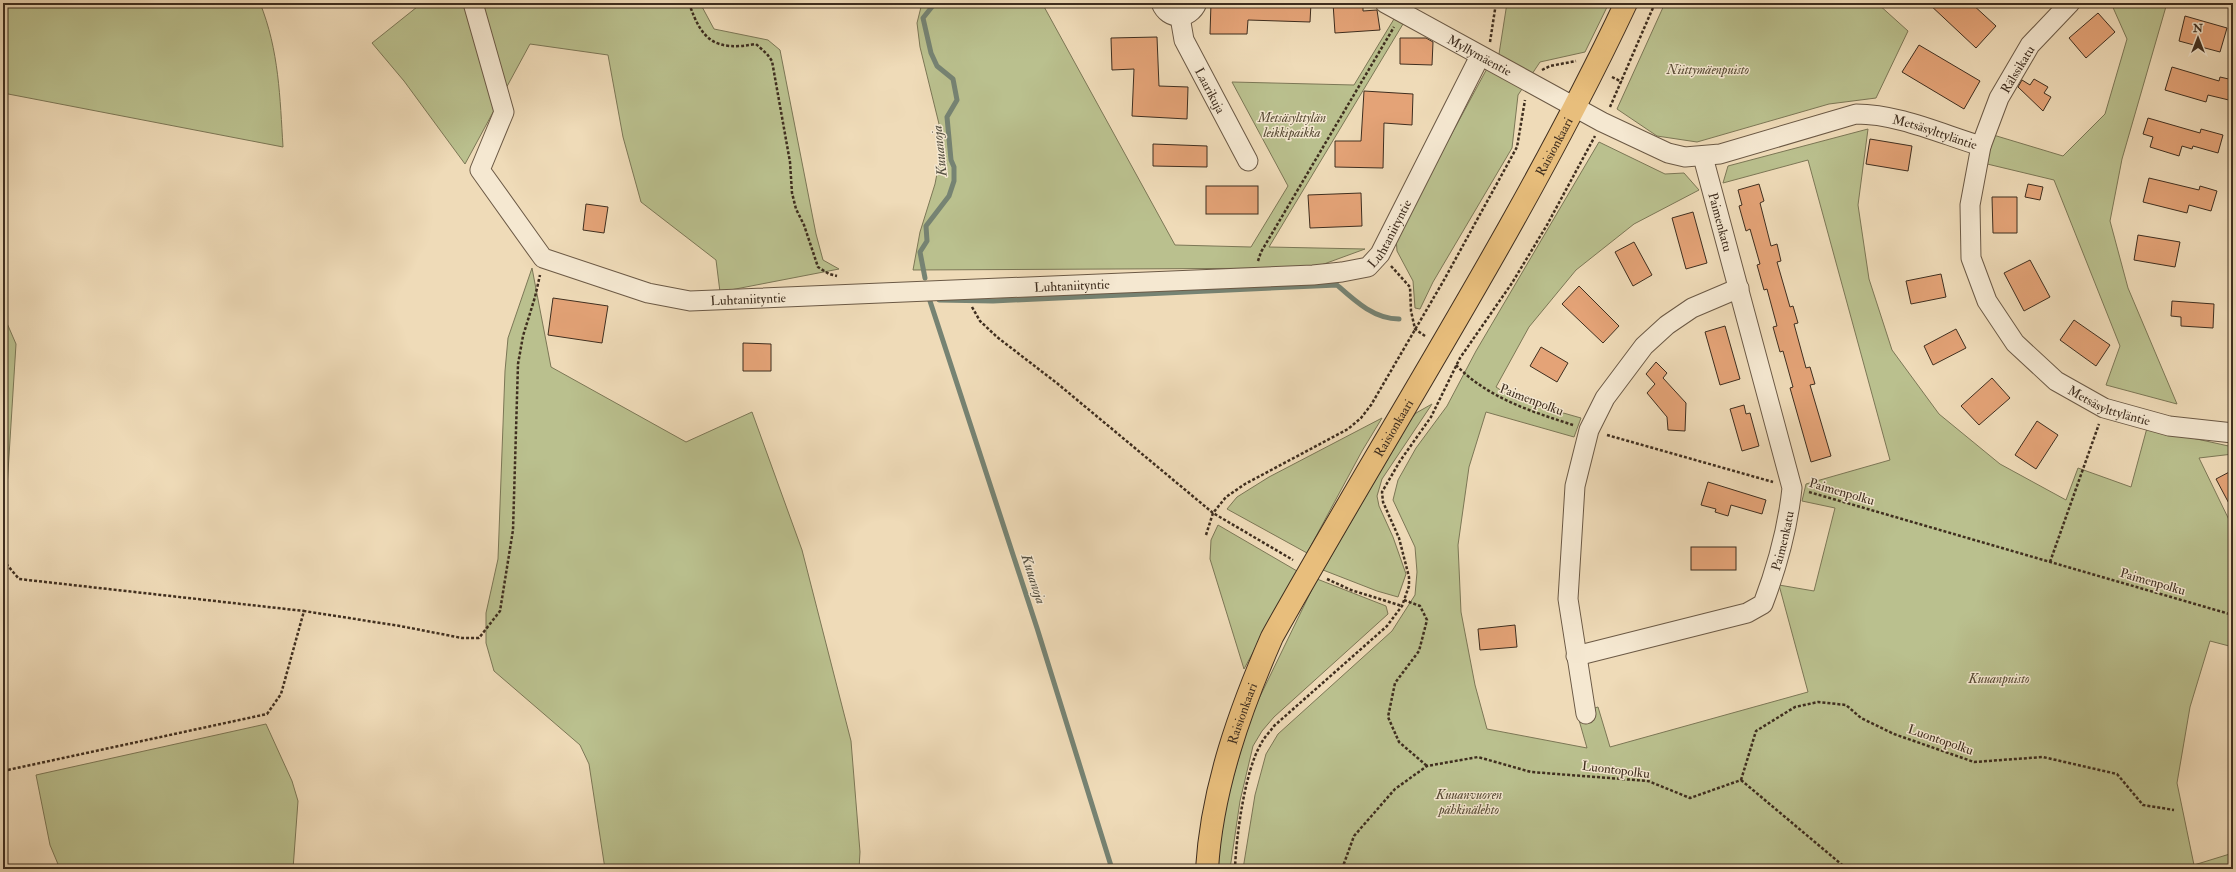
<svg xmlns="http://www.w3.org/2000/svg" width="2236" height="872" font-family="'IM FELL Double Pica',serif">
<rect width="100%" height="100%" fill="#efdbb8"/>
<filter id="stains"><feTurbulence type="fractalNoise" baseFrequency=".005" numOctaves="4"/><feColorMatrix values="0 0 0 0 .2 0 0 0 0 .09 0 0 0 0 .02 0 0 0 .5 -.17"/></filter>
<radialGradient id="worn" r=".72"><stop offset=".6" stop-color="#630" stop-opacity="0"/><stop offset="1" stop-color="#630" stop-opacity=".3"/></radialGradient>
<g fill="#bac08e" stroke="#7c7756">
<path d="M 3,3 L 260,3 C 279,50 280,98 283,147 L 3,93 Z"/>
<path d="M 422,3 L 700,3 L 714,29 L 768,40 L 780,50 L 816,234 L 823,260 L 839,269 L 720,292 L 716,260 L 641,202 L 623,137 L 608,55 L 530,44 L 465,164 L 404,81 L 372,43 Z"/>
<path d="M 922,3 L 1042,3 L 1175,245 L 1251,247 L 1288,186 L 1232,82 L 1354,85 L 1394,19 L 1403,24 L 1269,247 L 1365,249 L 1313,268 L 913,270 L 920,232 L 935,184 L 940,158 L 941,132 L 920,47 L 917,23 Z"/>
<path d="M 1507,3 L 1609,3 L 1585,52 L 1540,62 L 1518,95 L 1512,148 L 1433,282 L 1420,309 L 1415,308 L 1413,281 L 1397,251 L 1396,237 L 1490,63 L 1499,54 Z"/>
<path d="M 1665,3 L 1877,3 L 1908,31 L 1876,98 L 1829,104 L 1697,142 L 1657,136 L 1617,109 Z"/>
<path d="M 2111,3 L 2167,3 L 2122,159 L 2110,221 L 2128,288 L 2177,404 L 2106,385 L 2120,346 L 2054,180 L 1983,163 L 1990,134 L 2063,156 L 2105,114 L 2127,39 Z"/>
<path d="M 1868,129 L 1858,205 L 1869,279 L 1892,350 L 1939,414 L 2000,464 L 2066,500 L 2078,468 L 2131,487 L 2147,428 L 2233,447 L 2233,454 L 2199,458 L 2233,528 L 2233,647 L 2210,641 L 2190,707 L 2177,783 L 2194,865 L 2233,853 L 2233,868 L 1243,869 L 1255,795 L 1266,754 L 1278,734 L 1392,631 L 1415,595 L 1417,572 L 1415,547 L 1393,500 L 1398,480 L 1416,448 L 1447,406 L 1476,351 L 1599,142 L 1665,174 L 1684,173 L 1699,190 L 1634,224 L 1576,270 L 1529,327 L 1496,387 L 1514,399 L 1581,418 L 1574,437 L 1486,412 L 1469,467 L 1458,545 L 1461,612 L 1475,685 L 1487,729 L 1587,748 L 1577,713 L 1598,707 L 1610,747 L 1808,692 L 1779,585 L 1814,591 L 1835,508 L 1802,501 L 1806,484 L 1890,460 L 1808,160 L 1723,183 L 1728,166 Z"/>
<path d="M 532,268 L 551,367 L 686,442 L 752,412 L 802,550 L 851,741 L 860,852 L 859,869 L 605,869 L 589,764 L 580,745 L 494,671 L 486,643 L 486,613 L 498,559 L 505,371 L 508,338 Z"/>
<path d="M 3,314 L 16,344 L 3,552 Z"/>
<path d="M 1432,404 L 1382,479 L 1377,496 L 1379,506 L 1393,537 L 1406,574 L 1398,597 L 1377,591 L 1323,570 L 1411,419 L 1416,413 Z"/>
<path d="M 1382,418 L 1362,451 L 1307,553 L 1227,509 L 1237,497 L 1269,477 Z"/>
<path d="M 1218,525 L 1297,571 L 1244,669 L 1210,559 L 1211,540 Z"/>
<path d="M 1317,579 L 1386,606 L 1388,614 L 1274,717 L 1262,731 L 1253,746 L 1240,801 L 1230,869 L 1216,869 L 1227,799 L 1251,715 Z"/>
<path d="M 266,724 L 292,781 L 298,801 L 293,869 L 60,869 L 50,845 L 36,775 Z"/>
</g>
<g fill="none" stroke-linecap="round" stroke-linejoin="round">
<g stroke="#768373" stroke-width="5">
<path d="M 925,278 L 920,252 L 927,241 L 926,226 L 949,196 L 954,181 L 954,167 L 951,160 L 947,117 L 957,100 L 953,79 L 937,66 L 931,53 L 923,18 L 935,3"/>
<path d="M 929,298 L 1037,628 L 1112,869"/>
<path d="M 939,300 L 993,301 L 1337,285 C 1355,301 1374,319 1399,319"/>
</g>
</g>
<g fill="#e4a377" stroke="#3f2e1f">
<path d="M 1211,3 L 1311,3 L 1310,22 L 1248,20 L 1247,34 L 1210,34 Z"/>
<path d="M 1333,3 L 1363,3 L 1363,11 L 1377,10 L 1380,30 L 1335,33 Z"/>
<path d="M 1928,3 L 1971,3 L 1996,26 L 1976,48 Z"/>
<path d="M 2098,13 L 2115,32 L 2086,58 L 2069,38 Z"/>
<path d="M 2185,16 L 2227,28 L 2220,52 L 2179,41 Z"/>
<path d="M 1157,37 L 1159,86 L 1188,87 L 1187,119 L 1132,116 L 1134,69 L 1112,70 L 1111,38 Z"/>
<path d="M 1400,38 L 1426,38 L 1433,42 L 1432,65 L 1400,64 Z"/>
<path d="M 1919,45 L 1980,81 L 1964,109 L 1902,72 Z"/>
<path d="M 2172,67 L 2219,81 L 2220,77 L 2233,80 L 2233,101 L 2208,95 L 2206,102 L 2165,90 Z"/>
<path d="M 2034,79 L 2048,87 L 2044,93 L 2051,97 L 2043,111 L 2018,87 L 2022,80 L 2030,85 Z"/>
<path d="M 1364,91 L 1413,94 L 1412,125 L 1384,123 L 1383,168 L 1335,167 L 1335,141 L 1361,141 Z"/>
<path d="M 2148,118 L 2200,133 L 2201,129 L 2223,135 L 2218,153 L 2193,146 L 2192,149 L 2182,146 L 2179,156 L 2150,147 L 2153,137 L 2143,134 Z"/>
<path d="M 1870,139 L 1912,146 L 1908,171 L 1866,164 Z"/>
<path d="M 1153,144 L 1207,146 L 1207,167 L 1153,166 Z"/>
<path d="M 2149,178 L 2199,190 L 2200,186 L 2217,191 L 2211,211 L 2189,205 L 2187,213 L 2143,202 Z"/>
<path d="M 1759,184 L 1764,201 L 1760,203 L 1771,246 L 1777,244 L 1781,261 L 1777,262 L 1790,307 L 1793,306 L 1798,323 L 1794,324 L 1806,368 L 1810,367 L 1815,384 L 1810,385 L 1831,456 L 1811,462 L 1790,388 L 1793,387 L 1783,351 L 1780,352 L 1773,327 L 1777,326 L 1767,289 L 1764,290 L 1757,265 L 1760,264 L 1750,229 L 1746,231 L 1739,206 L 1742,205 L 1738,190 Z"/>
<path d="M 2028,184 L 2043,187 L 2040,200 L 2025,197 Z"/>
<rect x="1206" y="186" width="52" height="28"/>
<path d="M 1361,193 L 1362,226 L 1310,228 L 1308,195 Z"/>
<path d="M 1992,197 L 2017,197 L 2017,233 L 1993,233 Z"/>
<path d="M 586,204 L 608,207 L 604,233 L 583,230 Z"/>
<path d="M 1693,212 L 1707,263 L 1686,269 L 1672,218 Z"/>
<path d="M 2138,235 L 2180,242 L 2175,267 L 2134,260 Z"/>
<path d="M 1634,242 L 1652,275 L 1633,286 L 1615,252 Z"/>
<path d="M 2030,260 L 2050,297 L 2024,311 L 2004,273 Z"/>
<path d="M 1941,274 L 1946,297 L 1911,304 L 1906,281 Z"/>
<path d="M 1579,286 L 1619,326 L 1603,343 L 1562,304 Z"/>
<path d="M 553,298 L 608,306 L 602,343 L 548,335 Z"/>
<path d="M 2172,301 L 2214,304 L 2213,328 L 2181,326 L 2181,317 L 2171,316 Z"/>
<path d="M 2074,320 L 2110,345 L 2096,366 L 2060,340 Z"/>
<path d="M 1725,326 L 1740,379 L 1720,385 L 1705,332 Z"/>
<path d="M 1956,329 L 1966,348 L 1933,365 L 1924,346 Z"/>
<path d="M 743,343 L 771,344 L 771,371 L 743,371 Z"/>
<path d="M 1541,347 L 1568,363 L 1557,382 L 1530,366 Z"/>
<path d="M 1656,362 L 1667,373 L 1663,378 L 1686,403 L 1685,431 L 1668,430 L 1667,417 L 1647,393 L 1655,384 L 1646,374 Z"/>
<path d="M 1992,378 L 2010,398 L 1979,425 L 1961,406 Z"/>
<path d="M 1744,405 L 1746,414 L 1750,413 L 1759,446 L 1742,451 L 1730,409 Z"/>
<path d="M 2037,421 L 2058,435 L 2036,469 L 2015,455 Z"/>
<path d="M 2233,470 L 2233,511 L 2216,479 Z"/>
<path d="M 1708,482 L 1766,500 L 1762,514 L 1731,505 L 1728,516 L 1715,512 L 1716,509 L 1701,505 Z"/>
<rect x="1691" y="547" width="45" height="23"/>
<path d="M 1515,625 L 1517,647 L 1480,650 L 1478,629 Z"/>
</g>
<g fill="none" stroke-linecap="round" stroke-linejoin="round">
<defs>
<g id="minor">
<path id="s1" d="M 473,3 L 504,112 L 480,170 L 543,258 L 648,293 L 690,301 L 1313,275 L 1342,272 L 1368,267 L 1380,254 L 1480,56"/>
<path d="M 1161,3 C 1168,21 1190,20 1197,3"/>
<path id="s2" d="M 1385,3 L 1602,122 L 1668,153 L 1685,157 L 1720,154 L 1856,114 C 1898,114 1941,134 1981,146"/>
<path id="s3" d="M 2070,3 L 2030,45 L 1999,98 L 1981,146 L 1970,205 L 1971,258 L 1987,301 L 2015,343 L 2056,381 L 2104,408 L 2169,426 L 2233,433"/>
<path id="s4" d="M 1180,17 L 1184,40 L 1248,161"/>
<path id="s5" d="M 1576,656 L 1747,613 L 1763,604 C 1777,567 1788,526 1792,488 L 1703,157"/>
<path d="M 1586,714 L 1568,599 L 1575,486 L 1589,430 L 1605,398 L 1644,346 L 1667,325 L 1692,308 L 1739,288"/>
</g>
<g id="major">
<path id="s6" d="M 1207,869 C 1212,788 1240,710 1272,637 C 1390,426 1523,222 1626,3"/>
</g>
</defs>
<use href="#minor" stroke="#6b5945" stroke-width="21"/>
<use href="#major" stroke="#3f2e1f" stroke-width="24"/>
<g stroke="#3f2e1f" stroke-width="2.5" stroke-dasharray="3 2" stroke-linecap="butt">
<path d="M 689,3 C 702,42 716,51 756,44 L 767,54 L 772,61 L 790,162 L 792,193 L 796,209 L 804,225 L 818,267 L 829,274 L 837,276"/>
<path d="M 1490,42 L 1496,3"/>
<path d="M 1542,70 L 1550,66 L 1576,61"/>
<path d="M 1612,77 L 1622,82"/>
<path d="M 1610,107 L 1655,3"/>
<path d="M 1258,261 L 1261,252 L 1394,27"/>
<path d="M 1391,266 L 1410,287 L 1411,311 L 1415,329 L 1425,336"/>
<path d="M 972,307 L 980,321 L 997,337 L 1058,384 L 1213,513 L 1293,560"/>
<path d="M 1456,365 C 1488,398 1530,411 1573,425"/>
<path d="M 1607,435 L 1773,482"/>
<path d="M 1809,492 L 2233,615"/>
<path d="M 1206,535 L 1213,513 L 1226,497 L 1245,484 L 1348,429 L 1361,418 L 1371,405 L 1444,280 L 1517,147 L 1525,100"/>
<path d="M 3,560 L 19,579 L 304,611"/>
<path d="M 2050,562 L 2099,424"/>
<path d="M 1327,579 L 1351,590 L 1402,606"/>
<path d="M 1404,600 L 1420,606 L 1427,620 L 1419,651 L 1395,683 L 1388,717 L 1399,742 L 1427,766"/>
<path d="M 3,771 L 267,714 L 281,694 L 304,611 L 400,626 L 462,638 L 479,638 L 500,611 L 513,530 L 518,364 L 523,336 L 535,297 L 540,275"/>
<path d="M 1741,780 L 1756,731 L 1795,707 L 1818,702 L 1846,705 L 1861,718 L 1894,734 L 1974,762 L 2043,757 L 2117,774 L 2143,805 L 2174,810"/>
<path d="M 1741,780 L 1847,869"/>
<path d="M 1235,869 C 1236,837 1245,770 1261,744 C 1264,737 1270,732 1274,726 L 1387,626 L 1402,606 L 1409,586 L 1409,577 L 1399,538 L 1383,502 L 1382,492 L 1400,461 L 1431,417 L 1460,358 L 1512,283 L 1547,225 L 1595,136"/>
<path d="M 1342,869 L 1354,836 L 1395,789 L 1427,766 L 1478,757 L 1531,772 L 1648,781 L 1690,798 L 1741,780"/>
</g>
<use href="#minor" stroke="#f5e8d1" stroke-width="19"/>
<use href="#major" stroke="#e8be7c" stroke-width="22"/>
</g>
<g text-anchor="middle" stroke-width="3" stroke-linejoin="round" paint-order="stroke">
<g font-size="13" fill="#3f2e1f" stroke="#f5e8d1">
<text dy="5" stroke="none"><textPath href="#s2" startOffset="108">Myllymäentie</textPath></text>
<text transform="translate(2017 69) rotate(-59)" y="5">Rälssikatu</text>
<text dy="5" stroke="none"><textPath href="#s4" startOffset="80">Laarikuja</textPath></text>
<text dy="5" stroke="none"><textPath href="#s2" startOffset="596">Metsäsylttyläntie</textPath></text>
<text dy="5" stroke="none"><textPath href="#s6" startOffset="808">Raisionkaari</textPath></text>
<text transform="translate(1721 222) rotate(75)" y="5">Paimenkatu</text>
<text dy="5" stroke="none"><textPath href="#s1" startOffset="1157">Luhtaniityntie</textPath></text>
<text dy="5" stroke="none"><textPath href="#s1" startOffset="820">Luhtaniityntie</textPath></text>
<text dy="5" stroke="none"><textPath href="#s1" startOffset="496">Luhtaniityntie</textPath></text>
<text transform="translate(1532 399) rotate(21)" y="5">Paimenpolku</text>
<text dy="5" stroke="none"><textPath href="#s3" startOffset="495">Metsäsylttyläntie</textPath></text>
<text dy="5" stroke="none"><textPath href="#s6" startOffset="484">Raisionkaari</textPath></text>
<text transform="translate(1842 491) rotate(16)" y="5">Paimenpolku</text>
<text dy="5" stroke="none"><textPath href="#s5" startOffset="261">Paimenkatu</textPath></text>
<text transform="translate(2153 581) rotate(16)" y="5">Paimenpolku</text>
<text dy="5" stroke="none"><textPath href="#s6" startOffset="160">Raisionkaari</textPath></text>
<text transform="translate(1941 739) rotate(19)" y="5">Luontopolku</text>
<text transform="translate(1616 769) rotate(7)" y="5">Luontopolku</text>
</g>
<g font-size="13" font-style="italic" fill="#584b35" stroke="#f5e8d1">
<text x="1708" y="74">Niittymäenpuisto</text>
<text x="1292" y="122">Metsäsylttylän<tspan x="1292" dy="15">leikkipaikka</tspan></text>
<text x="1999" y="683">Kuuanpuisto</text>
<text x="1469" y="799">Kuuanvuoren<tspan x="1469" dy="15">pähkinälehto</tspan></text>
</g>
<g font-size="14" font-style="italic" fill="#565142" stroke="#f5e8d1">
<text transform="translate(939 151) rotate(-96)" y="5">Kuuanoja</text>
<text transform="translate(1034 579) rotate(72)" y="5">Kuuanoja</text>
</g>
</g>
<rect width="2236" height="872" fill="none" stroke="#efdbb8" stroke-width="16"/>
<rect x="4" y="4" width="2228" height="864" fill="none" stroke="#3f2e1f" stroke-width="2"/>
<rect x="8" y="8" width="2220" height="856" fill="none" stroke="#3f2e1f"/>
<g transform="translate(2198 38)" stroke="#f5e8d1" stroke-width="3" paint-order="stroke">
<path d="M0-3L7 15L0 10L-7 15Z" fill="#3f2e1f"/>
<text y="-6" font-size="11" font-weight="bold" text-anchor="middle" fill="#3f2e1f">N</text>
</g>
<rect width="100%" height="100%" filter="url(#stains)"/>
<rect width="100%" height="100%" fill="url(#worn)"/>
</svg>
